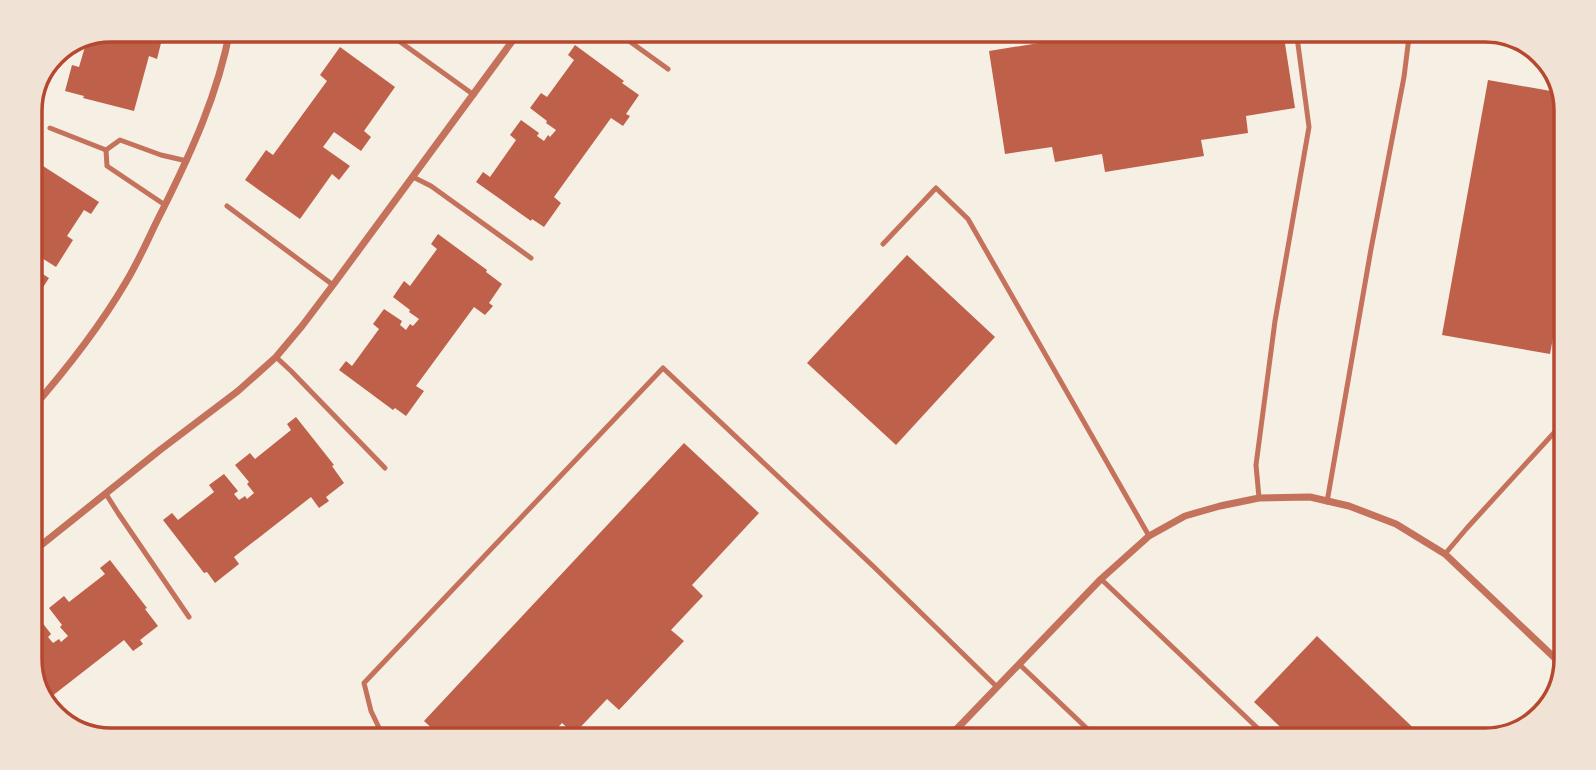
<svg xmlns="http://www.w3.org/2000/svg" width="1596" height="770" font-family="Karla,sans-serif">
<rect width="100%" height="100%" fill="#f6efe4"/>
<g fill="#bf614a">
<path d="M 111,30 L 133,30 L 132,35 L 140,37 L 141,33 L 162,39 L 157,59 L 149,56 L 134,111 L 83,98 L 84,96 L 65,91 L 72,65 L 79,67 L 87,40 Z"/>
<path d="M 1089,35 L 1284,37 L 1295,108 L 1246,116 L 1248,133 L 1201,140 L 1204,156 L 1105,172 L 1102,154 L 1055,162 L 1052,147 L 1005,154 L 989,51 Z"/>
<path d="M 575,45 L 624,81 L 622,83 L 639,95 L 626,114 L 630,116 L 623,126 L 611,118 L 554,197 L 561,203 L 544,227 L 532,219 L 531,221 L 476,182 L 483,172 L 490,177 L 516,140 L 510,135 L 521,120 L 539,133 L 537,136 L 544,141 L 548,135 L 550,137 L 556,130 L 546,123 L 547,121 L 530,108 L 541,93 L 547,97 L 574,60 L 568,55 Z"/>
<path d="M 340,47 L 395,87 L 364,131 L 371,137 L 361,151 L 334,132 L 323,147 L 350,166 L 339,180 L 332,174 L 300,219 L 245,180 L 266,150 L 273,155 L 327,81 L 320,75 Z"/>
<path d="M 1488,80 L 1562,93 L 1566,106 L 1564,280 L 1550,354 L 1442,335 Z"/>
<path d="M 30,161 L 41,168 L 43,166 L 99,202 L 91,214 L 84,210 L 67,236 L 73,240 L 56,267 L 37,255 L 40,252 L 33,247 L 30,252 Z"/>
<path d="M 438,234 L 487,270 L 486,272 L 502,284 L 489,303 L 493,306 L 485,315 L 474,307 L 416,386 L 424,391 L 406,416 L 395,408 L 393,410 L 339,370 L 346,361 L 352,366 L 379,329 L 373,324 L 384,309 L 402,321 L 400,325 L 406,330 L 410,324 L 413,326 L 419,319 L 409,312 L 410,310 L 393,297 L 404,281 L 410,286 L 437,249 L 431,244 Z"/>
<path d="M 907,255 L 995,337 L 896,445 L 807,363 Z"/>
<path d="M 30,266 L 49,278 L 38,295 L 30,290 Z"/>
<path d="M 296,417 L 334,465 L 332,466 L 344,483 L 326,497 L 329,501 L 319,508 L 311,497 L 234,557 L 239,564 L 215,583 L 207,572 L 204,573 L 163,520 L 172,513 L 178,520 L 214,492 L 209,485 L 224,474 L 238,491 L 234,494 L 239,500 L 245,496 L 247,499 L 254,493 L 247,484 L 249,482 L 235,465 L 250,453 L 255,459 L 291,430 L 287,424 Z"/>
<path d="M 684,443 L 759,513 L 692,585 L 703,596 L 671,630 L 684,641 L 619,710 L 607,699 L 574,734 L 562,723 L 551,735 L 438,734 L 424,721 Z"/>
<path d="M 110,560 L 147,608 L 145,609 L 158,626 L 140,640 L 143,644 L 133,651 L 124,640 L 47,700 L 53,708 L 50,710 L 44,705 L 30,665 L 30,623 L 38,617 L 51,634 L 48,637 L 53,643 L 59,639 L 61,642 L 68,636 L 60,627 L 62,625 L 49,608 L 64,596 L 69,602 L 105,574 L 100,568 Z"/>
<path d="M 1317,636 L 1426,740 L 1293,739 L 1254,702 Z"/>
</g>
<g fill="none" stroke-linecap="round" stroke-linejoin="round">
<g stroke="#c5725c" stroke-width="5">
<path d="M 385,31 L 474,95"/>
<path d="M 618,33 L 668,69"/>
<path d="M 50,128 L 106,150"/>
<path d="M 106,150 L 120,140 L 161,155 L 187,161"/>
<path d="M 106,150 L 107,166 L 165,205"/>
<path d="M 413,177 L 431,186 L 531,258"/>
<path d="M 227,206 L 333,285"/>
<path d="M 883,244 L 936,188 L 968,219 L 1149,536"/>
<path d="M 276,357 L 291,371 L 385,468"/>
<path d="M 106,494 L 118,513 L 189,617"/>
<path d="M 1259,498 L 1256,465 L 1275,321 L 1309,127 L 1297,37"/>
<path d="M 1327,502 L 1371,249 L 1404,77 L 1409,37"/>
<path d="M 1445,554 L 1467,528 L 1562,424"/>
<path d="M 1101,579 L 1269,739"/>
<path d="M 1019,664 L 1097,738"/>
<path d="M 382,734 L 371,711 L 364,683 L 663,368 L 874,567 L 997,687"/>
</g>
<g stroke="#c5725c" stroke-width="7">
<path d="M 30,411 C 65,371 99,328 126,282 C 140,259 150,234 162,211 C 191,153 218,94 230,30"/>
<path d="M 30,554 L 160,450 L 238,391 L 276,357 L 302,326 L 333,285 L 519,32"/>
<path d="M 949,737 L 1101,579 L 1149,536 L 1185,516 L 1220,506 L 1259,498 L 1310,497 L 1349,506 L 1396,524 L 1445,554 L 1559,662"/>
</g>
</g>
<path d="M0 0H1596V770H0ZM111 42H1485A69 69 0 0 1 1554 111V659A69 69 0 0 1 1485 728H111A69 69 0 0 1 42 659V111A69 69 0 0 1 111 42Z" fill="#f1e2d6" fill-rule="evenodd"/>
<path fill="none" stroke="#b5482f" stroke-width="3.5" d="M111 42H1485A69 69 0 0 1 1554 111V659A69 69 0 0 1 1485 728H111A69 69 0 0 1 42 659V111A69 69 0 0 1 111 42Z"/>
</svg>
